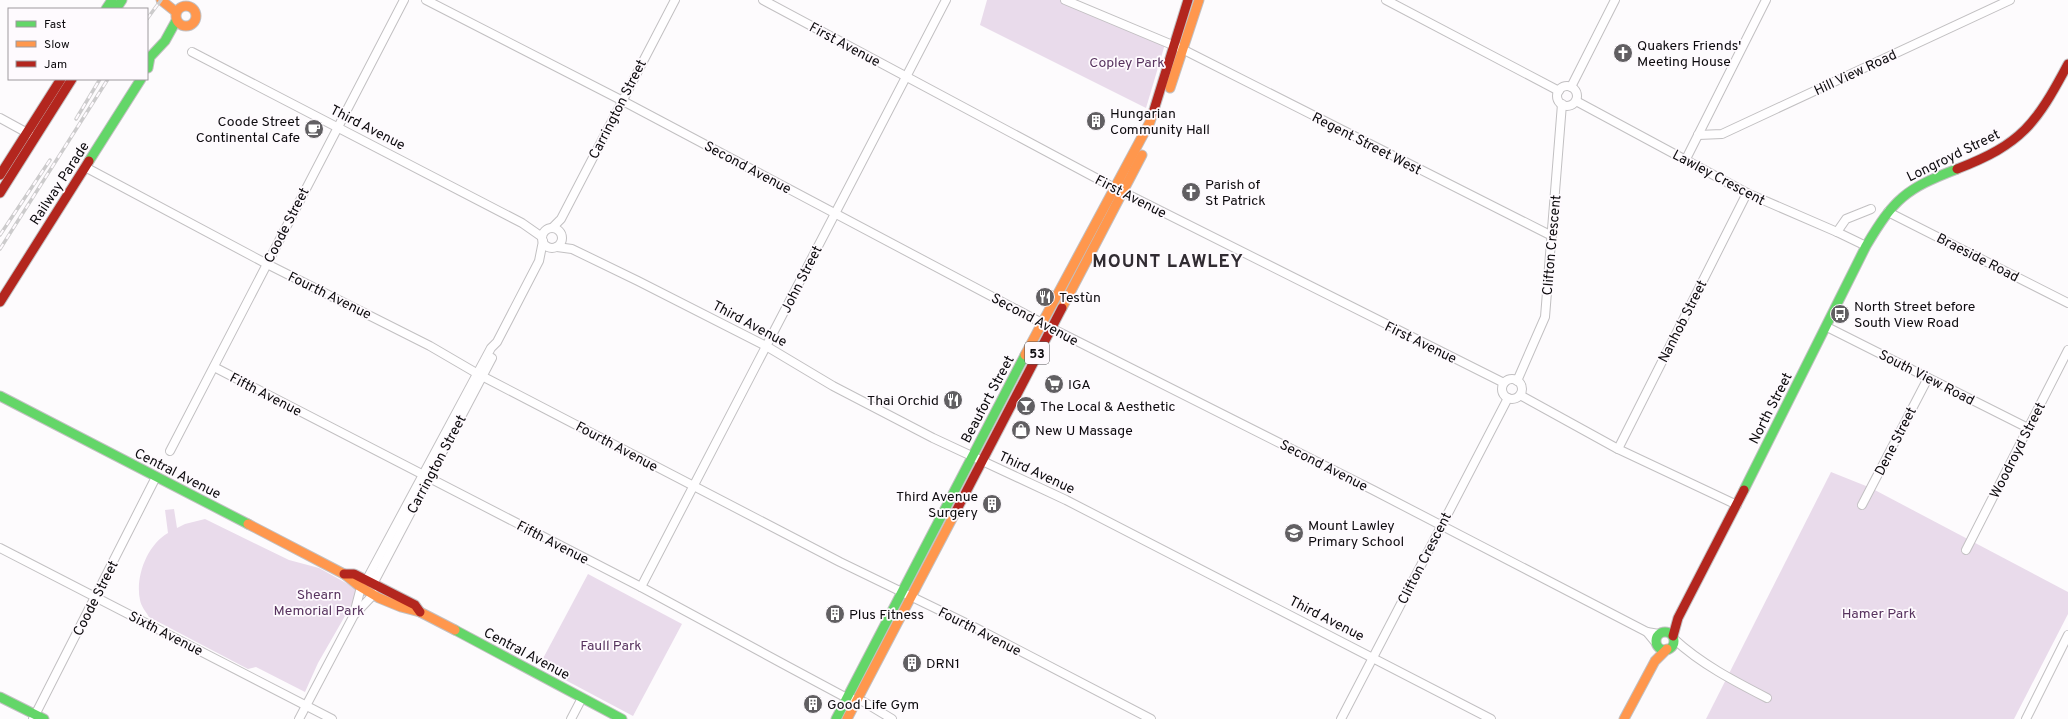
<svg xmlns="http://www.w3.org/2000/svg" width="2068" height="719" font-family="Overpass,sans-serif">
<rect width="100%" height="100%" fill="#fdfbfd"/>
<g fill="#e9dbeb">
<path d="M 987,0 L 1066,0 L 1165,44 L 1146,108 L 980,25 Z"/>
<path d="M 1831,472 L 1871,488 L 2068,592 L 2068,614 L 2014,719 L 1706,719 Z"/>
<path d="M 174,509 L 177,528 L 185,524 L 205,519 L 289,560 L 319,568 L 355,588 L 357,595 L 318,663 L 305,692 L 256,667 L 248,669 L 149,617 C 146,612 141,606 140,600 C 135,577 147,545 168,533 L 165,510 Z"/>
<path d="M 588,574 L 682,624 L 633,716 L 539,666 Z"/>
</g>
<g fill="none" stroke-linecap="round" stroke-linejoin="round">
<defs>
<g id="street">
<path d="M 426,0 L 621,100 L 1057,331 L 1373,490 L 1647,632 L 1659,634"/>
<path d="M 763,0 L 1109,185 L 1504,383"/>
<path d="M 1065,0 L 1182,49 L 1552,236"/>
<path d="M 1386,0 L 1559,91"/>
<path d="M 192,52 L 522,223 L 542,237"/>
<circle cx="1567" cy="96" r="10"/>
<path d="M 1571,87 L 1615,0"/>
<path d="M 1576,101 L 1747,193 L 1837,232 L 1866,246"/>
<path d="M 0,118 L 31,135"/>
<path d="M 1698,135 L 1722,134 L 2010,0"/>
<path d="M 1686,159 L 1766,0"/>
<path d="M 85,167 L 267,264 L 430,346 L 478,374 L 840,562 L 974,627 L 1151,719"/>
<path d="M 1888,212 L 2068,303"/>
<path d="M 552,228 L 561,219 L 675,0"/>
<circle cx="552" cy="238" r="10"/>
<path d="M 1837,232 L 1846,219 L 1871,209"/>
<path d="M 557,247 L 572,249 L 638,281 L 766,346 L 833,386 L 933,438 L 1066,500 L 1491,719"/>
<path d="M 1827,327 L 2028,428"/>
<path d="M 214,367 L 641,587 L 787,666 L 843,696 L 864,702 L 892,719"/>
<circle cx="1512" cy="389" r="10"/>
<path d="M 1517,381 L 1545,317 L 1562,104"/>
<path d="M 1520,395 L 1618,449 L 1737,505"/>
<path d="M 1618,449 L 1747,193"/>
<path d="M 170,451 L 404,0"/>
<path d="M 1862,505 L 1928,378"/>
<path d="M 0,548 L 332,719"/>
<path d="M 1966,550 L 2068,350"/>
<path d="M 366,581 L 491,348 L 497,342 L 539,261 L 543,241"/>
<path d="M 373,584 L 492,358"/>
<path d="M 641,587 L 946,0"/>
<path d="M 354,614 L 361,587"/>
<path d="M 1647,632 L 1656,643"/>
<path d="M 1674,639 C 1701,664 1734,681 1767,698"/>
<path d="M 33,719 L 156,477"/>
<path d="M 299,719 L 354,615 L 374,594"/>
<path d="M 571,719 L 582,698"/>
<path d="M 1341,719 L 1508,398"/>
<path d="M 2026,719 L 2068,635"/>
</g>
<g id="fast">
<path d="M 106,9 L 112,0"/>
<path d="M 116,9 L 122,0"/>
<path d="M 148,68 L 150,57 L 165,41 L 176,21"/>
<path d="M 89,161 L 141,79"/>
<path d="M 0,396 L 248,524"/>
<path d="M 1744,490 L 1866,246 C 1894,199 1905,189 1957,169"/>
<path d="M 455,630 L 622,719"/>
<circle cx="1665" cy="641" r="9"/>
<path d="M 0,697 L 44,719"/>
<path d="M 836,719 L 1025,355"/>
</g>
<g id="slow">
<path d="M 161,0 L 176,12"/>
<circle cx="186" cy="16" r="10"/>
<path d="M 1170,88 L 1199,0"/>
<path d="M 1062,308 L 1142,155"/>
<path d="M 1025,355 L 1150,122 L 1153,113"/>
<path d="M 248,524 L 344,574 L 359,586 L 379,598 L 401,607 L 420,612 L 455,630"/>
<path d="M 847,719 L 954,515"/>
<path d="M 1624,719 L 1655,661 L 1667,649"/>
</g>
<g id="jam">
<path d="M 1153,113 L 1188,0"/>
<path d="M 1957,169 C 2022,144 2036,124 2068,64"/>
<path d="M 0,175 L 61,79"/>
<path d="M 0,193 L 72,79"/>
<path d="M 0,302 L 89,161"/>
<path d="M 954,515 L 1062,308"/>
<path d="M 344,574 L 354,574 L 415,605 L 420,612"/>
<path d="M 1673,636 L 1678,618 L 1744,490"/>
</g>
</defs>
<use href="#street" stroke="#c2c0c2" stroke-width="10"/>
<use href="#fast" stroke="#c2c0c2" stroke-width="11"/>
<use href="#slow" stroke="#c2c0c2" stroke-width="11"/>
<use href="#jam" stroke="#c2c0c2" stroke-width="11"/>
<use href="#street" stroke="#fffeff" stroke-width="8"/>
<use href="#fast" stroke="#63d668" stroke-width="9"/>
<use href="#slow" stroke="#ff974d" stroke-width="9"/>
<use href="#jam" stroke="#b3261e" stroke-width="9"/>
<defs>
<g id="rail">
<path d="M 147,19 L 161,0"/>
<path d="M 76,119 L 100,79"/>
<path d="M 0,235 L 50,160"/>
<path d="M 0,249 L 108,79"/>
</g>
</defs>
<use href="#rail" stroke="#cccbcc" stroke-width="3.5"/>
<use href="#rail" stroke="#fefafe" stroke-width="2" stroke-dasharray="6" stroke-linecap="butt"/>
</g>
<defs>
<symbol id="church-disc" viewBox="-11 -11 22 22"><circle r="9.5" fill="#615f62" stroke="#fefafe"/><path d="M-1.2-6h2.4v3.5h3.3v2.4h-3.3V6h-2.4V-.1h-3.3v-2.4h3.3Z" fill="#fff"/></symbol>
<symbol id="building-disc" viewBox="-11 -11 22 22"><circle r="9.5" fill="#615f62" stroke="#fefafe"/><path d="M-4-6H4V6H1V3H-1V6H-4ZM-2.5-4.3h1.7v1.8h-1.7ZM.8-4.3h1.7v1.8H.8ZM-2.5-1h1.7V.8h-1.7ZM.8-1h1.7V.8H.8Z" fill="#fff"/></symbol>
<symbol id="cafe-disc" viewBox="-11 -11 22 22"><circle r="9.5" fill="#615f62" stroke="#fefafe"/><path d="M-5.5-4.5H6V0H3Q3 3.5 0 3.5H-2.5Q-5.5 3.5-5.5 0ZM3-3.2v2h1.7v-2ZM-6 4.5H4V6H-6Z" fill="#fff"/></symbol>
<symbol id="restaurant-disc" viewBox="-11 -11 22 22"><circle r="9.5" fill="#615f62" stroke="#fefafe"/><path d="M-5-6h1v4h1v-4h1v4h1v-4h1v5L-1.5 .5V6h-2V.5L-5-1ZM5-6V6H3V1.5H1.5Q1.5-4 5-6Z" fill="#fff"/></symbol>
<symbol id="bus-disc" viewBox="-11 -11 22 22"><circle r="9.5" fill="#615f62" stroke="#fefafe"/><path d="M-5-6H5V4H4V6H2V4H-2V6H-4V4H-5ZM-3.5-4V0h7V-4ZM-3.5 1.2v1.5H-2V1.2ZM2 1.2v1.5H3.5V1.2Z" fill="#fff"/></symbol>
<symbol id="supermarket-disc" viewBox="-11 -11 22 22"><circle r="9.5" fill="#615f62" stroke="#fefafe"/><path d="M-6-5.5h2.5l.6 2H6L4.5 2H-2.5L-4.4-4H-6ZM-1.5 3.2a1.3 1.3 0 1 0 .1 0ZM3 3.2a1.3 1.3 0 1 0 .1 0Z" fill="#fff"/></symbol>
<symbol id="bar-disc" viewBox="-11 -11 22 22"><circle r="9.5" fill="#615f62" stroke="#fefafe"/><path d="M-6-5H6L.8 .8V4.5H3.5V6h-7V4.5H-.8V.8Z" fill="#fff"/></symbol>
<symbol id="shop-disc" viewBox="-11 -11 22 22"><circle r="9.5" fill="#615f62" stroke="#fefafe"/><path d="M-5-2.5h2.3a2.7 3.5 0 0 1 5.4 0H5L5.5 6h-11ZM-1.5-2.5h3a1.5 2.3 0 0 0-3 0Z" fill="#fff"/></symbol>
<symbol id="school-disc" viewBox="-11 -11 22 22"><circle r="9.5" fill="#615f62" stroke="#fefafe"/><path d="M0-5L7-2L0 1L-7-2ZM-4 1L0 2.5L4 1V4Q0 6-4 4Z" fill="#fff"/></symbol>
</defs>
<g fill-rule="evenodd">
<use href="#church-disc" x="1612" y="42" width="22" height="22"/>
<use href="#building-disc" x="1085" y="110" width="22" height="22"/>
<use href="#cafe-disc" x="303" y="118" width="22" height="22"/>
<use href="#church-disc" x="1180" y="181" width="22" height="22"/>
<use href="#restaurant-disc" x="1034" y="286" width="22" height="22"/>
<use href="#bus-disc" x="1829" y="303" width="22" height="22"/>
<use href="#supermarket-disc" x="1043" y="373" width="22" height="22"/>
<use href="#restaurant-disc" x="942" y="389" width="22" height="22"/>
<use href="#bar-disc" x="1015" y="395" width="22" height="22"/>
<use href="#shop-disc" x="1010" y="419" width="22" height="22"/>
<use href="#building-disc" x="981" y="493" width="22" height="22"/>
<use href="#school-disc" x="1283" y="522" width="22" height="22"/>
<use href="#building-disc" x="824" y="603" width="22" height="22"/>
<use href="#building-disc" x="901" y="652" width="22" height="22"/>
<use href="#building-disc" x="802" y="693" width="22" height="22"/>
</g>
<g text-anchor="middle" stroke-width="3.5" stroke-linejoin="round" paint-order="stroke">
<rect fill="#fefafe" stroke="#555356" stroke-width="1" x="1025" y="342" width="24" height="22" rx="3"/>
<g font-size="13" font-weight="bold" fill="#0d0b0e">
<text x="1037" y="358">53</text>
</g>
<g font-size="14" fill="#0d0b0e" stroke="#fefafe">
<text transform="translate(845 44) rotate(28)" y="5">First Avenue</text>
<text transform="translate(1855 72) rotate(-25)" y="5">Hill View Road</text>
<text transform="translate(617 109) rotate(-63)" y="5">Carrington Street</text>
<text transform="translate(368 127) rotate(27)" y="5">Third Avenue</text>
<text transform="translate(1367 143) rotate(27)" y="5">Regent Street West</text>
<text transform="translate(1953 155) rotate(-26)" y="5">Longroyd Street</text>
<text transform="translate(748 167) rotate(28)" y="5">Second Avenue</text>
<text transform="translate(1719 177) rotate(28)" y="5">Lawley Crescent</text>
<text transform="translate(59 183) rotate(-57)" y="5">Railway Parade</text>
<text transform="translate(1131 196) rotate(27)" y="5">First Avenue</text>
<text transform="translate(286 225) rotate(-63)" y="5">Coode Street</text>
<text transform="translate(1551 245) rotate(-85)" y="5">Clifton Crescent</text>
<text transform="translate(1978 257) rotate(27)" y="5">Braeside Road</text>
<text transform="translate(801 279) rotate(-63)" y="5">John Street</text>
<text transform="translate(330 295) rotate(26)" y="5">Fourth Avenue</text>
<text transform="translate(1035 319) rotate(28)" y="5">Second Avenue</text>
<text transform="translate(1682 321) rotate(-63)" y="5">Nanhob Street</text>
<text transform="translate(750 323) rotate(28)" y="5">Third Avenue</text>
<text transform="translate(1421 342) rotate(26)" y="5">First Avenue</text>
<text transform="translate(1927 377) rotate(27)" y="5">South View Road</text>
<text transform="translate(266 394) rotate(27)" y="5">Fifth Avenue</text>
<text transform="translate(987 399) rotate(-62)" y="5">Beaufort Street</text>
<text transform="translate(1770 408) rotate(-63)" y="5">North Street</text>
<text transform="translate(1895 441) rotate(-63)" y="5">Dene Street</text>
<text transform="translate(617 446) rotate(28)" y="5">Fourth Avenue</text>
<text transform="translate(2017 450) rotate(-63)" y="5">Woodroyd Street</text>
<text transform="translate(436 464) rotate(-62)" y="5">Carrington Street</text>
<text transform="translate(1324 465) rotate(27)" y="5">Second Avenue</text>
<text transform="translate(1037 472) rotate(25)" y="5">Third Avenue</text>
<text transform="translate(178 473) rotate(27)" y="5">Central Avenue</text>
<text transform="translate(553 542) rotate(27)" y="5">Fifth Avenue</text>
<text transform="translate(1424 558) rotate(-63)" y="5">Clifton Crescent</text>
<text transform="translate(95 598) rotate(-63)" y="5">Coode Street</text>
<text transform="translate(1327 618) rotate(27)" y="5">Third Avenue</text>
<text transform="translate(980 631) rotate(27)" y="5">Fourth Avenue</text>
<text transform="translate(166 633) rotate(27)" y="5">Sixth Avenue</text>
<text transform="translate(527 653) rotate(28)" y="5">Central Avenue</text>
</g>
<g font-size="14" fill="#0d0b0e" stroke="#fefafe" text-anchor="start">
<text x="1637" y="50">Quakers Friends'<tspan x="1637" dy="16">Meeting House</tspan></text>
<text x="1110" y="118">Hungarian<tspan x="1110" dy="16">Community Hall</tspan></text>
<text x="300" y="126" text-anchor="end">Coode Street<tspan x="300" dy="16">Continental Cafe</tspan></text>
<text x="1205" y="189">Parish of<tspan x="1205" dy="16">St Patrick</tspan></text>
<text x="1059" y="302">Testùn</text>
<text x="1854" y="311">North Street before<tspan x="1854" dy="16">South View Road</tspan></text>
<text x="1068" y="389">IGA</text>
<text x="939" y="405" text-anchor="end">Thai Orchid</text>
<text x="1040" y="411">The Local &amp; Aesthetic</text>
<text x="1035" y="435">New U Massage</text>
<text x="978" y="501" text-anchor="end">Third Avenue<tspan x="978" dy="16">Surgery</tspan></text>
<text x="1308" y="530">Mount Lawley<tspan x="1308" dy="16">Primary School</tspan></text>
<text x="849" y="619">Plus Fitness</text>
<text x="926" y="668">DRN1</text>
<text x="827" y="709">Good Life Gym</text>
</g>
<g font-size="14" fill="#58345f" stroke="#fefafe">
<text x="1127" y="67">Copley Park</text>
<text x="319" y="599">Shearn<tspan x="319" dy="16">Memorial Park</tspan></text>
<text x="1879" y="618">Hamer Park</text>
<text x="611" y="650">Faull Park</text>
</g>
<g font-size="18" font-weight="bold" letter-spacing="1" fill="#312c32" stroke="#fefafe">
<text x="1168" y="267">MOUNT LAWLEY</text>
</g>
</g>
<rect x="8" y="8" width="140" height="72" fill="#fefafe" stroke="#9e9a9e"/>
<rect x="16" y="21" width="20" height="6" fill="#63d668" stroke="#9e9a9e"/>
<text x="44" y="28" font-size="12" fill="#0d0b0e">Fast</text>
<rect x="16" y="41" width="20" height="6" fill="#ff974d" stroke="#9e9a9e"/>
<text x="44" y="48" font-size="12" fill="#0d0b0e">Slow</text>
<rect x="16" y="61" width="20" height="6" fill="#b3261e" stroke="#9e9a9e"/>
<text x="44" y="68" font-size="12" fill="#0d0b0e">Jam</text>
</svg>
